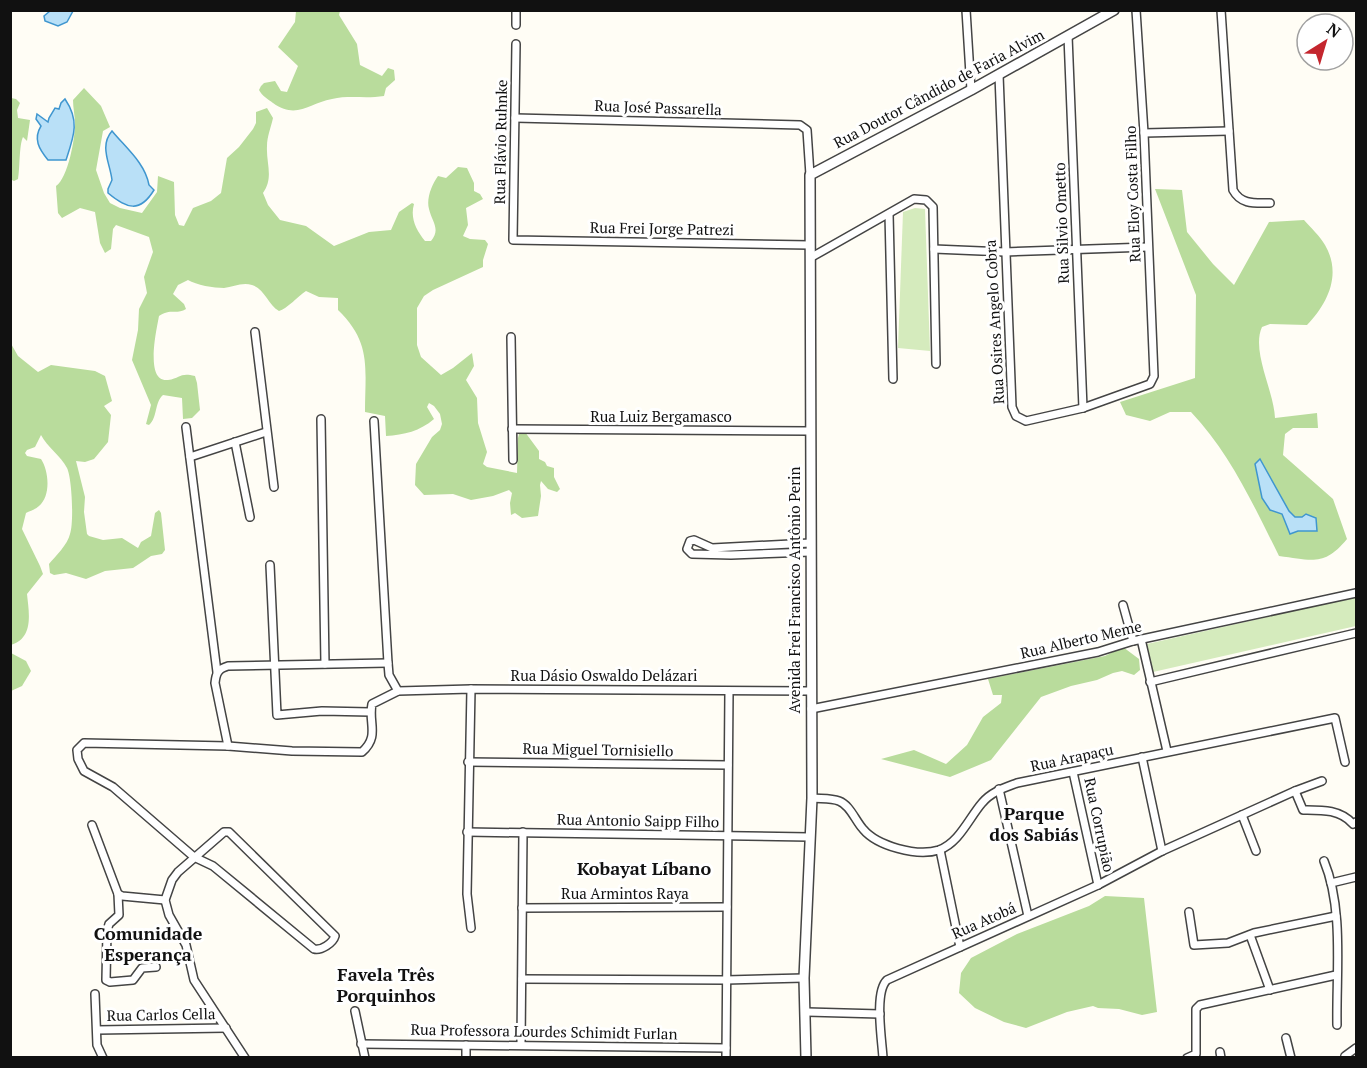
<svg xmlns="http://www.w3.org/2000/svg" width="1367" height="1068" font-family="'PT Serif',serif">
<rect width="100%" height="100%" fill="#fffdf5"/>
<g fill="#d5ebbd">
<path d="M 915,208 L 925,209 L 930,351 L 898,348 L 903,212 Z"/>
<path d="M 1356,597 L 1356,626 L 1153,672 L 1147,644 Z"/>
</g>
<g fill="#b9dc9c">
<path d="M 296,11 L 340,11 L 339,15 L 357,44 L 360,65 L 382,76 L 388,68 L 394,70 L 395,80 L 386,88 L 384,96 C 366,99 349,95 332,99 C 309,103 297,120 273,103 C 268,99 262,96 259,90 L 261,86 L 264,83 L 275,81 L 281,91 L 287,92 L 298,66 L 278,47 L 295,22 Z"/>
<path d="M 84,88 L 101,106 L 110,127 L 103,131 L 96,170 L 104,193 L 110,203 L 120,208 L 142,213 L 157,192 L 158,176 L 174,182 L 175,215 L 179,225 L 184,226 L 193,208 L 211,201 L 221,193 L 227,158 L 239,147 L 253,129 L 256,123 L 256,112 L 267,108 L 273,118 C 271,127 267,137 267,146 C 266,164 274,177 263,193 L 268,205 L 280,220 L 306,226 L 334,246 L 369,232 L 391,230 L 399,212 L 412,203 L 414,204 C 410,218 416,230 425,241 L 431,241 C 441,229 432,222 429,209 C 426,199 432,184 438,176 L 446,178 L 458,167 L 467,168 L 474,183 L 474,191 L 480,194 L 483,199 L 466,208 L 468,225 L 463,236 L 470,239 L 485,240 L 488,244 L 483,260 L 483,267 L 433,290 L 424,296 L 417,308 L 417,345 L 421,357 L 441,375 L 453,368 L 472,353 L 474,366 L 466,380 L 477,398 L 478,423 L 487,452 L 483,464 L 487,467 L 517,473 L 518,438 L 520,431 L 525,432 L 539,451 L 539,459 L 545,462 L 547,466 L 554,468 L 554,477 L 560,489 L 557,492 L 548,489 L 541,481 L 540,485 L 541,496 L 538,516 L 522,518 L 515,513 L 511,515 L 510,503 L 512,493 L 509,490 L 493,496 L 471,500 L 453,494 L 424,495 L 415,485 L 416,464 L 432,437 L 440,430 L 442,424 L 440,414 L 434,406 L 429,403 L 427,407 L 434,419 C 420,431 404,435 386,436 L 385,416 L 365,412 C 365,368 372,343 338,310 L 338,298 L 319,297 L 306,291 C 298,296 287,309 279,311 C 268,305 265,289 252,285 C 242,282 233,287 224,288 C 214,288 196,285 188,280 L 178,285 L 173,294 L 184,304 L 186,309 C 177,315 170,308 159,316 C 157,328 144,383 168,380 C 181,378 180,372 195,376 L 197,383 L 200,410 L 192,418 L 183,419 L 182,398 L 163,395 C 154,403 158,417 149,425 L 146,424 L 151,405 L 132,360 L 138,330 L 139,309 L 147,293 L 144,277 L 153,252 L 149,237 L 116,225 L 113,229 L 111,249 L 105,253 L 100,243 L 95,212 L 80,208 L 62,218 L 58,213 L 56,186 C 68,178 75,139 75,124 C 75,116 73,108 73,100 Z"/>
<path d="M 11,98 L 16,99 L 20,103 L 17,110 L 18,118 L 30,120 L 27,141 L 23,137 C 19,145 20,169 18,179 L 14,181 L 10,179 Z"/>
<path d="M 1155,189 L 1182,190 L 1187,232 L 1213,264 L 1234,285 L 1269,222 L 1304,220 C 1311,228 1320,236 1325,245 C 1342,274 1328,303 1307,325 L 1270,324 L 1262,327 C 1251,351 1274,391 1275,418 L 1317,413 L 1318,428 L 1293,428 L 1285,434 L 1283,455 L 1333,499 L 1347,539 C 1324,567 1312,560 1279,556 C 1254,506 1230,453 1191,412 L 1170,412 L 1150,421 L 1126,415 L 1120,402 L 1195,378 L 1196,295 Z"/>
<path d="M 10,342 L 18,356 L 38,372 L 51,365 L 95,371 L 105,376 L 112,401 L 104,406 L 111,415 L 108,442 L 94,459 L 85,462 L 76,461 L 85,497 L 84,512 L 87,534 L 89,536 L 103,540 L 122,538 L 138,548 L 141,542 L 151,536 L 155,513 L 159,510 L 161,513 L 165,550 L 162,554 L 151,556 L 133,568 L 105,571 L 86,579 L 66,573 L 54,575 L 50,573 L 49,564 C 55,557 68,544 70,534 C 74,523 72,478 67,468 C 61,456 47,447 41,435 L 35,447 L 27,450 L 25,453 L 27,456 L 41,459 C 49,471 51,496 39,506 C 36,509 30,511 26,513 L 22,529 L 40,566 L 43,574 L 27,594 C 29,613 34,638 11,645 Z"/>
<path d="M 1123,647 L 1139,659 L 1140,670 L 1134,675 L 1122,671 L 1113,673 L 1097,680 L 1071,686 L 1041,697 L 991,760 L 950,777 L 881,759 L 914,750 L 946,764 L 967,745 L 983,717 L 1001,703 L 1002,695 L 993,695 L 988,679 L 1105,656 Z"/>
<path d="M 11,653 L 26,661 L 31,671 L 22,686 L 11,691 Z"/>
<path d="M 1105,896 L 1144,898 L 1157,1012 L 1142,1015 L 1119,1009 L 1098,1008 L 1093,1006 L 1067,1012 L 1026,1028 L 1004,1022 L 975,1008 L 959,993 L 961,973 L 971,958 L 1017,934 L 1089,906 Z"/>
</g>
<g fill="#b9e0f7" stroke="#3f96cf" stroke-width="1.5">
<path d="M 50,11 L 50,10 L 73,11 L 67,22 L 58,26 L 45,21 L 44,16 Z"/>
<path d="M 65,99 C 80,121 74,136 66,160 L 48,160 C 39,149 33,139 41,126 L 36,119 L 37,114 L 48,122 L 49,118 L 55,108 L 59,109 L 61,103 Z"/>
<path d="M 112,131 C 126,148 145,163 149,185 L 154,190 C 140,213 127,209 108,193 L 108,189 L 112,180 C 110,163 99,146 112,131 Z"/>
<path d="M 1260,459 L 1289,511 L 1295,517 L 1302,517 L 1306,514 L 1316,518 L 1317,531 L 1298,531 L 1290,534 L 1282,514 L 1270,510 L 1262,498 L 1255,464 Z"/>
</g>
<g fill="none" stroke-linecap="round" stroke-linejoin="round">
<defs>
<g id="minor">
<path d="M 516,10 L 516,25"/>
<path d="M 966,10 L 971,90"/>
<path d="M 1221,10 L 1233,190 C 1241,205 1255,203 1270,203"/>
<path d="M 1068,36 L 1083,408"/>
<path d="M 516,44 L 513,240 L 810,245"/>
<path d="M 999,75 L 1012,407 L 1016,416 L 1026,421 L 1083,408 L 1150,384 L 1154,376 L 1144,133 L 1136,10"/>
<path d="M 515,118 L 800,125 L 807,130 L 810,175"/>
<path d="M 1144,133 L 1229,131"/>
<path d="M 889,214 L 893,379"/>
<path d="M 934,249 L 1005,252 L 1148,247"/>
<path d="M 810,258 L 914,199 L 926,200 L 933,207 L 936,364"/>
<path d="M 255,332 L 274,487"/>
<path d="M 511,337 L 513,460"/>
<path d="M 321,419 L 325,664"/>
<path d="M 374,421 L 388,663 L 389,675 L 398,691"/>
<path d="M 186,427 L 217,672"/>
<path d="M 512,429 L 810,431"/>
<path d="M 235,442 L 250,517"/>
<path d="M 190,457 L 266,432"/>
<path d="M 810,552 L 731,555 L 692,554 L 687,549 L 690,541 L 694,540 L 712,548 L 810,543"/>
<path d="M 270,565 L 277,715 L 322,711 L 370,712"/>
<path d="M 1123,605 L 1133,641"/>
<path d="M 1141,639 L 1167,751"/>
<path d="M 1150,682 L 1356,633"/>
<path d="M 471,689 L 467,894 L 471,928"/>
<path d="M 811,709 L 1098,652 L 1133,641 L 1356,593"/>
<path d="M 228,746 L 215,683 C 216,673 218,669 228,666 L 388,663"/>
<path d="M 1142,757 L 1162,851"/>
<path d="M 468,762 L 728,765"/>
<path d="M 1073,772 L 1098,885"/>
<path d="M 999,789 L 1028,916"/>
<path d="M 1295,791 L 1303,810 C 1321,810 1340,809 1353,824 L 1356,822"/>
<path d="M 812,798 C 820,799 831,798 839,801 C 850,805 855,820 863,829 C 877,846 917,857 939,850 C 959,843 969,818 982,803 C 991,792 1004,788 1017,783 L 1335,718 L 1345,762"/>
<path d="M 1242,815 L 1256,851"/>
<path d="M 92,825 L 118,894 L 122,896 L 165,900"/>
<path d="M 467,832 L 809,837"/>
<path d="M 940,850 L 960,947"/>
<path d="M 1324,861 C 1344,909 1336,973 1337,1025"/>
<path d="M 1331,883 L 1356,877"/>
<path d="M 118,894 L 119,915 L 109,924 L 107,931 L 106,980 L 110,982 L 133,980 L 142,968 L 156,967"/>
<path d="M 522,908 L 727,907"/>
<path d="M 1189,912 L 1194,945 L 1228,943 L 1254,933 L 1336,916"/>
<path d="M 1250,935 L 1270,990"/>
<path d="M 522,979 L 726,980 L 804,978"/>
<path d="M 95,994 L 97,1045 L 103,1058"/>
<path d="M 355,1011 L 365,1058"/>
<path d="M 807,1012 L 880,1014"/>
<path d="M 97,1030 L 226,1028"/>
<path d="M 1286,1038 L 1291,1058"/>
<path d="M 361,1044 L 726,1048"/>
<path d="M 521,1045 L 523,832"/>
<path d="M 1220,1052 L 1221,1058"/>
<path d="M 1345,1056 L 1356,1048"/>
<path d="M 245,1058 L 194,980 L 186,945 L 169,915 L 165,900 L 172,880 L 178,872 L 224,832 L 229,832 L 335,936 C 333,943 321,951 314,949 L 213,866 L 194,857 L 113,787 L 84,771 L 78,759 L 77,750 L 84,743 L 228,746 L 292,751 L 362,752 C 380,736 368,723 372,704 L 398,691 L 471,689 L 810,691"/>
<path d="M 466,1058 L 466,1045"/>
<path d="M 726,1058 L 729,691"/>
<path d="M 883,1058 C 882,1040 874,992 887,980 L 1098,885 L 1162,851 L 1295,791 L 1322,781"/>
<path d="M 1187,1058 L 1196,1054 L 1196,1009 L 1200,1005 L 1336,975"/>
</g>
<path id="tertiary" d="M 806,1058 L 804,978 L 812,798 L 810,175 L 971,90 L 1114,10"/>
</defs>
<use href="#minor" stroke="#444" stroke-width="10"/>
<use href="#tertiary" stroke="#444" stroke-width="12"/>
<use href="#minor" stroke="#fff" stroke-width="7"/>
<use href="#tertiary" stroke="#fff" stroke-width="9"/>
</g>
<g text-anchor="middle" stroke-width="6" stroke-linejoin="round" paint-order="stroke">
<g font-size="15" fill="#111" stroke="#fff">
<text transform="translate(939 89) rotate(-28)" y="5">Rua Doutor Cândido de Faria Alvim</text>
<text transform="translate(658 108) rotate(2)" y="5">Rua José Passarella</text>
<text transform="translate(501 142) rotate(-89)" y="5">Rua Flávio Ruhnke</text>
<text transform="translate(1133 194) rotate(-92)" y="5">Rua Eloy Costa Filho</text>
<text transform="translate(1062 223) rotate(-92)" y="5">Rua Silvio Ometto</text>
<text transform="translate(662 229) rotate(1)" y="5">Rua Frei Jorge Patrezi</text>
<text transform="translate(995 322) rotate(-93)" y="5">Rua Osires Angelo Cobra</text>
<text x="661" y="422">Rua Luiz Bergamasco</text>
<text transform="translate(795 590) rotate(-90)" y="5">Avenida Frei Francisco Antônio Perin</text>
<text transform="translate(1081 640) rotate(-13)" y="5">Rua Alberto Meme</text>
<text x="604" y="681">Rua Dásio Oswaldo Delázari</text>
<text transform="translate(598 750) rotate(1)" y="5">Rua Miguel Tornisiello</text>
<text transform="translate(1072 758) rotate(-12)" y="5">Rua Arapaçu</text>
<text transform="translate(638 821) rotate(1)" y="5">Rua Antonio Saipp Filho</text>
<text transform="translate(1099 825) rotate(78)" y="5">Rua Corrupião</text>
<text x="625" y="899">Rua Armintos Raya</text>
<text transform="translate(984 921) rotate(-24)" y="5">Rua Atobá</text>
<text transform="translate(161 1015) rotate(-1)" y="5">Rua Carlos Cella</text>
<text transform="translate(544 1032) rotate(1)" y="5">Rua Professora Lourdes Schimidt Furlan</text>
</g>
<g font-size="18" font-weight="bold" fill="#111" stroke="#fff">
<text x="1034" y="820">Parque<tspan x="1034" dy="21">dos Sabiás</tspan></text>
<text x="644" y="875">Kobayat Líbano</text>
<text x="148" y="940">Comunidade<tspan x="148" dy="21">Esperança</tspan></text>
<text x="386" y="981">Favela Três<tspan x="386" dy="21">Porquinhos</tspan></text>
</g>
</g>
<rect width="1367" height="1068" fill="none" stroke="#111111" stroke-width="24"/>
<g transform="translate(1325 42) rotate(37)"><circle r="28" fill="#ffffff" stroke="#a0a0a0" stroke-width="1.5"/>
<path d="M0-4.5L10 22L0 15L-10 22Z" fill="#c4262e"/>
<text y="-9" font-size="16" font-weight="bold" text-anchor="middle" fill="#111111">N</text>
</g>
</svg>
